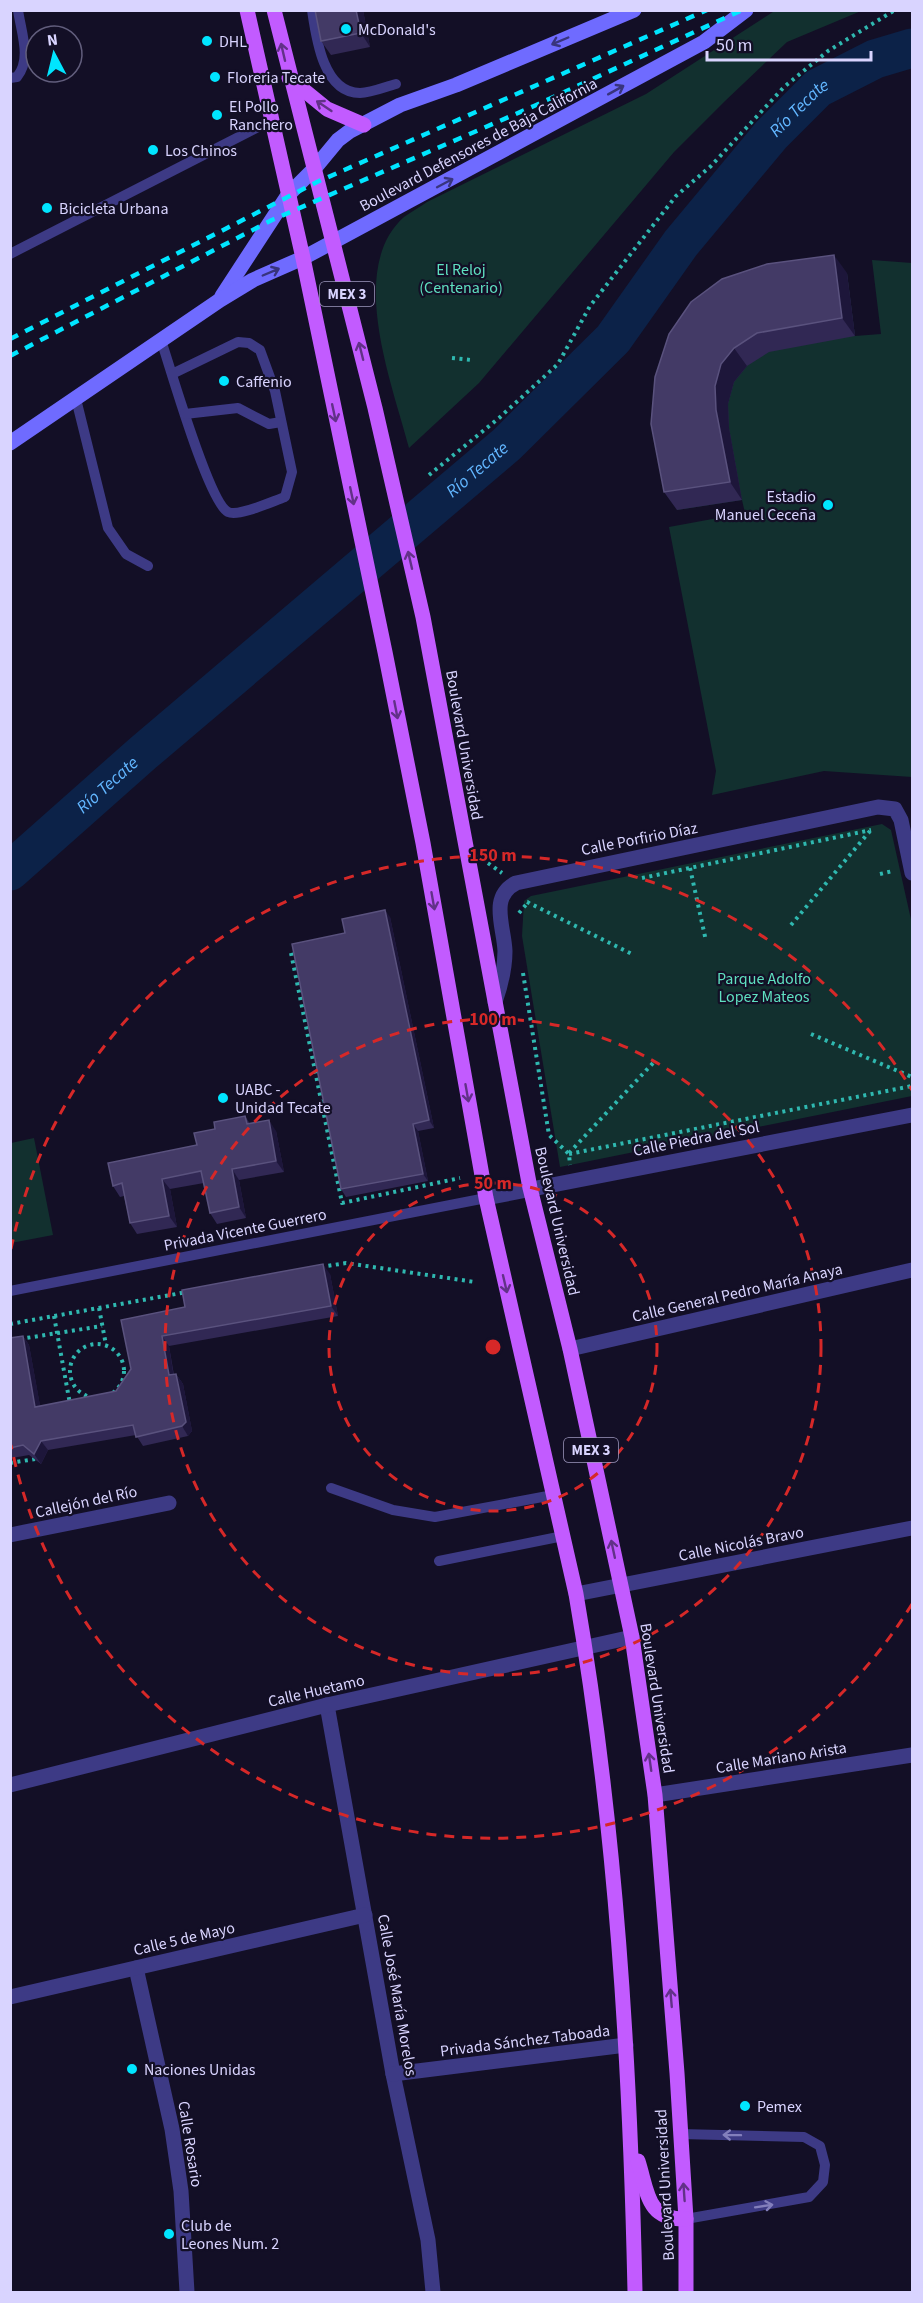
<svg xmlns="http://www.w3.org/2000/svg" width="923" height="2303" font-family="'Source Sans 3',sans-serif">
<rect width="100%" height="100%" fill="#130f26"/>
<g fill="#12302f">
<path d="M 776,10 L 861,11 L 787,42 L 725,101 L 674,152 L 479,383 L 409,448 C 393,385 346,269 404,217 C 411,212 420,207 427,202 L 646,94 Z"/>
<path d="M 872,260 L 912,263 L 912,777 L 824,771 L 712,795 L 716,771 L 669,527 L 745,513 L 742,500 L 677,510 L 664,443 L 847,273 L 855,336 L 881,334 Z"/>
<path d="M 882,824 L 891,830 L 912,924 L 912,1096 L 560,1167 L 522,936 L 524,901 L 531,896 Z"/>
<path d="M 34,1138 L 53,1235 L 11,1243 L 11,1143 Z"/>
</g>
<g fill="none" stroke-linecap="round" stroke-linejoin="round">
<path stroke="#0c2248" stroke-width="39" id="s1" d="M 10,871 L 143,753 L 507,444 L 613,339 L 681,243 L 771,135 L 818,88 L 875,59 L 912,48"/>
<g stroke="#2fb8b0" stroke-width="4" stroke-dasharray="3 4.5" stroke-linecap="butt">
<path d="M 452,358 L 471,360"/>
<path d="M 429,475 L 499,418 L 558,364 L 590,306 L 676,196 L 711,166 L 784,87 L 828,51 L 895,10"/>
<path d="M 488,863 L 502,873"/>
<path d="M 690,868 L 706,941"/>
<path d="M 880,874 L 893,871"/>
<path d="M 642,878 L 871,830"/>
<path d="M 527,902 L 634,955"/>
<path d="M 519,913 L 529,901"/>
<path d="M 791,925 L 870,831"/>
<path d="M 291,953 L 342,1203 L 460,1178"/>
<path d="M 523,973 L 549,1135 L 569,1154 L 570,1165"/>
<path d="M 811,1034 L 912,1077"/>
<path d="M 569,1153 L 653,1063"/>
<path d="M 569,1154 L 912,1086"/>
<path d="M 321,1267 L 346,1263 L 475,1282"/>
<path d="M 99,1308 L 106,1345"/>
<path d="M 54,1316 L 70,1404"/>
<path d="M 10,1324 L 187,1292"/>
<path d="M 20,1339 L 102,1326"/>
<circle cx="97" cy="1371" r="27"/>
<path d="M 10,1463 L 35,1459"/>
</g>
<g stroke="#3d3a85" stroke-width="10">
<path d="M 312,10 C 316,37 323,93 360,93 C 371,93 385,87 396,84"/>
<path d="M 10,78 L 17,77 C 32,59 21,32 18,10"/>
<path d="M 10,254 L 272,120"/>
<path d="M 161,340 C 170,367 209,503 228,512 C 239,517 273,501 285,497 L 292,472 L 275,391 L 260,350 L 249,343 L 238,342 L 172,374"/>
<path d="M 76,399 L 108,528 L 126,554 L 148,566"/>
<path d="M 185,414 L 238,408 L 269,424 L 281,422"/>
<path d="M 10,1291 L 486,1198"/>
<path d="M 331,1488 L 393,1510 L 435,1517 L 553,1495"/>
<path d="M 439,1561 L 563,1536"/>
<path d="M 680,2134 L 804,2137 L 820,2146 L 825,2165 L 823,2182 L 809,2197 L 686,2219"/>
</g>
<g stroke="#3d3a85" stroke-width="15">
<path d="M 495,1002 C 501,985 505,970 505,951 C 504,926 489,897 516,883 L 878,807 L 895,809 L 901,820 L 912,873"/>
<path d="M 486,1198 L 912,1115"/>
<path d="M 570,1349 L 912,1270"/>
<path d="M 10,1535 L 169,1503"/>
<path d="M 327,1705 L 393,2074 L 428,2240 L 433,2292"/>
<path d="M 10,1785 L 327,1705 L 632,1637"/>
<path d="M 655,1795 L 912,1755"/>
<path d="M 136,1968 L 172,2129 L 181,2191 L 187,2292"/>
<path d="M 10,1997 L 365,1915"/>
<path d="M 393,2074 L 626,2045"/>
</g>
<path stroke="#3d3a85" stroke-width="15" d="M 576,1594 L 912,1528"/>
<g stroke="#6f6bff" stroke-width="15">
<path d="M 222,296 L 288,195 L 314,169 L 338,140 L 350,131 L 400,105 L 456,85 L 634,10"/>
<path d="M 10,443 L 220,300 L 253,280 L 303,258 L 704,42 L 746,10"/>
</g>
<g stroke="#c25bff" stroke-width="15">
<path d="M 247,10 L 303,258 L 385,652 L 423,843 L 486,1198 L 576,1594 C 616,1826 630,2058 635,2292"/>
<path d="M 274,10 L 375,408 L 423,617 L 530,1188 L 570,1349 L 632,1637 L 655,1795 L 677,2073 L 686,2219 L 686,2292"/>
<path d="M 289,78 L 327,109 L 364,125"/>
<path d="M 638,2161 C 648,2192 646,2220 686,2219"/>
</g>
<g stroke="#00e5ff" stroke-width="4.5" stroke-dasharray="9 8" stroke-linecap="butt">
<path d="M 10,339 L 317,182 L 707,10"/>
<path d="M 10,356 L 272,220 L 534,106 L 742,10"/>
</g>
</g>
<g fill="#312854">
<path d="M 363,10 L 370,47 L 331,55 L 321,41 Z"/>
<path d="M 847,273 L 855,336 L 769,352 L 747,366 L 734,382 L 728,404 L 729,428 L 742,500 L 677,510 L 664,492 L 655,377 Z"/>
<path d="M 390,917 L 434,1128 L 418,1131 L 428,1181 L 346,1197 L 341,1189 L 345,933 Z"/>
<path d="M 245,1116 L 250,1124 L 276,1131 L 284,1172 L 239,1180 L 246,1218 L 217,1224 L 210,1213 L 204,1183 L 170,1189 L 177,1227 L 137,1234 L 130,1223 L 124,1196 L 120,1197 L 113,1186 L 197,1145 L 215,1129 Z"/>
<path d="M 330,1274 L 338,1316 L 169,1346 L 174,1375 L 176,1374 L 183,1384 L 192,1431 L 188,1436 L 143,1446 L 136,1435 L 48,1450 L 41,1464 L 29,1455 L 12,1458 L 10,1456 L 10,1338 L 23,1336 L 29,1345 L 40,1406 L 116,1391 L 185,1307 Z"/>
</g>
<g fill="#1d163a">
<path d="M 356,10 L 363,10 L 370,47 L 361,33 Z"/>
<path d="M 834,255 L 847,273 L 855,336 L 842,318 Z"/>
<path d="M 734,348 L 747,366 L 734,382 L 728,404 L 729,428 L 742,500 L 730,482 L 716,410 L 715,386 L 721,364 Z"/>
<path d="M 385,910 L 390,917 L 434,1128 L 429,1120 Z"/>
<path d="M 269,1120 L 276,1131 L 284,1172 L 276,1161 Z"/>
<path d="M 413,1124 L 418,1131 L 428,1181 L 423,1174 Z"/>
<path d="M 232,1169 L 239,1180 L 246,1218 L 239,1207 Z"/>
<path d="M 162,1179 L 170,1189 L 177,1227 L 169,1216 Z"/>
<path d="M 323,1264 L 330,1274 L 338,1316 L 331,1306 Z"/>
<path d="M 23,1336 L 29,1345 L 42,1416 L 35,1407 Z"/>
<path d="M 162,1336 L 169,1346 L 175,1385 L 169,1375 Z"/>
<path d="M 176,1374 L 183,1384 L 192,1431 L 188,1436 L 182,1426 Z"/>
<path d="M 41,1441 L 48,1450 L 41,1464 L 34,1454 Z"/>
</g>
<g fill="#433a66" stroke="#5a527e" stroke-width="1.5">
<path d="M 315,10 L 356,10 L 361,33 L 321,41 Z"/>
<path d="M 834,255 L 842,318 L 757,333 L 734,348 L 721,364 L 715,386 L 716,410 L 730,482 L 664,492 L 651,424 L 655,377 L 669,334 L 691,302 L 722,279 L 767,264 Z"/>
<path d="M 385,910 L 429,1120 L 413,1124 L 423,1174 L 341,1189 L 292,944 L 345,933 L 342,919 Z"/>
<path d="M 245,1116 L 247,1124 L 269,1120 L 276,1161 L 232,1169 L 239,1207 L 210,1213 L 201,1171 L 162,1179 L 169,1216 L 130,1223 L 122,1183 L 113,1186 L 108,1163 L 197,1145 L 194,1133 L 215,1129 L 214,1122 Z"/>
<path d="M 323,1264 L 331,1306 L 162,1336 L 169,1375 L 176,1374 L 186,1422 L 182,1426 L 136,1437 L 133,1425 L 41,1441 L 34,1454 L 23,1445 L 10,1448 L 10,1338 L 23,1336 L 35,1407 L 116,1391 L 131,1369 L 121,1320 L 185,1307 L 182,1290 Z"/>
</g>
<defs><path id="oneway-shaft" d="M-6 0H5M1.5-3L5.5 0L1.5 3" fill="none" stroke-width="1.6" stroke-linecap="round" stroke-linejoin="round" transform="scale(1.5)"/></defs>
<g stroke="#38347d">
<use href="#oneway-shaft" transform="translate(560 41) rotate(157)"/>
<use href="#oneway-shaft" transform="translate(616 90) rotate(-29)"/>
<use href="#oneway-shaft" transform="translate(445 183) rotate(-28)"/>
<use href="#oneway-shaft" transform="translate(271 272) rotate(-23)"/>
</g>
<g stroke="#623188">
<use href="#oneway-shaft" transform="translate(283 52) rotate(-103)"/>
<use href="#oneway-shaft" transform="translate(324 106) rotate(-146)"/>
<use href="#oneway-shaft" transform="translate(361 351) rotate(-104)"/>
<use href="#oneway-shaft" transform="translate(334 413) rotate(78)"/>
<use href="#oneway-shaft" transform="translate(352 496) rotate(78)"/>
<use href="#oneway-shaft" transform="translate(410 560) rotate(-103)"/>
<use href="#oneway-shaft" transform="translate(396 710) rotate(79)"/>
<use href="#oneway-shaft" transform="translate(433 901) rotate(80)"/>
<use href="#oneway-shaft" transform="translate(467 1093) rotate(80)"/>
<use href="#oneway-shaft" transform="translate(505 1284) rotate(77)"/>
<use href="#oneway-shaft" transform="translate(613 1549) rotate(-102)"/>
<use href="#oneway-shaft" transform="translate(650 1762) rotate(-98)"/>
<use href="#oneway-shaft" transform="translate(671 1998) rotate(-95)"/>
<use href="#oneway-shaft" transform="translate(684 2192) rotate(-94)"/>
</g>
<g stroke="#837fbc">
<use href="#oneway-shaft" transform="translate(732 2135) rotate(-179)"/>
<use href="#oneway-shaft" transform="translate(764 2206) rotate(-9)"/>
</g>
<g fill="none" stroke="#d62828" stroke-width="3" stroke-dasharray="10 8">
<circle cx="493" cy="1347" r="164"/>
<circle cx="493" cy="1347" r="328"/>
<path d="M912 1604A492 492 0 0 1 11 1445M11 1249A492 492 0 0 1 912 1090"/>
</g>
<g fill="#00e5ff" stroke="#130f26" stroke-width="2">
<circle cx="346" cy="29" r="6"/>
<circle cx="207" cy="41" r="6"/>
<circle cx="215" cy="77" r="6"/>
<circle cx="217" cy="115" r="6"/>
<circle cx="153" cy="150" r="6"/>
<circle cx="47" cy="208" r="6"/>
<circle cx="224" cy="381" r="6"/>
<circle cx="828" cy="505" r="6"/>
<circle cx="223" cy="1098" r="6"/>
<circle cx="132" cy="2069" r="6"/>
<circle cx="745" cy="2106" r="6"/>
<circle cx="169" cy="2234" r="6"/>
</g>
<g text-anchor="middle" stroke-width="4.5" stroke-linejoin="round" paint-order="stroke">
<g fill="#130f26" stroke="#9e99be" stroke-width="1.5">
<rect x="320" y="282" width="54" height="24" rx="4.5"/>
<rect x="564" y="1438" width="54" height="24" rx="4.5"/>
</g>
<g font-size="15" font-weight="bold" fill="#d9d4ff">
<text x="347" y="299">MEX 3</text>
<text x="591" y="1455">MEX 3</text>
</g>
<g font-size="16" fill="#d9d4ff" stroke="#130f26" text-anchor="start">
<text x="358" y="35">McDonald's</text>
<text x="219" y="47">DHL</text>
<text x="227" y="83">Floreria Tecate</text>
<text x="229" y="112">El Pollo<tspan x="229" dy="18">Ranchero</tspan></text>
<text x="165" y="156">Los Chinos</text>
<text x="59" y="214">Bicicleta Urbana</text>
<text x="236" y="387">Caffenio</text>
<text x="816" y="502" text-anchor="end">Estadio<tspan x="816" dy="18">Manuel Ceceña</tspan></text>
<text x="235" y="1095">UABC -<tspan x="235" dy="18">Unidad Tecate</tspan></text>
<text x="144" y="2075">Naciones Unidas</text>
<text x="757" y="2112">Pemex</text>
<text x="181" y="2231">Club de<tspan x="181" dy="18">Leones Num. 2</tspan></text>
</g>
<g font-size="16" fill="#d9d4ff" stroke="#130f26">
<text transform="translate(478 144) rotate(-28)" y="6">Boulevard Defensores de Baja California</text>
<text transform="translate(465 745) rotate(80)" y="6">Boulevard Universidad</text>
<text transform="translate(639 838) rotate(-11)" y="6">Calle Porfirio Díaz</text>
<text transform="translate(696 1138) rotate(-11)" y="6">Calle Piedra del Sol</text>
<text transform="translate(558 1221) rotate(77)" y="6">Boulevard Universidad</text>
<text transform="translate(245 1229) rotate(-11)" y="6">Privada Vicente Guerrero</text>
<text transform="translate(737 1292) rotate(-13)" y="6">Calle General Pedro María Anaya</text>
<text transform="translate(86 1501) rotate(-12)" y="6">Callejón del Río</text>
<text transform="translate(741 1543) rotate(-11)" y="6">Calle Nicolás Bravo</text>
<text transform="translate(316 1690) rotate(-13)" y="6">Calle Huetamo</text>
<text transform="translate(658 1698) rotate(81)" y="6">Boulevard Universidad</text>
<text transform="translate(781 1757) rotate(-9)" y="6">Calle Mariano Arista</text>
<text transform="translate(184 1938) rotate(-13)" y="6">Calle 5 de Mayo</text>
<text transform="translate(398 1995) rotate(80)" y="6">Calle José María Morelos</text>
<text transform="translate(525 2040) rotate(-7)" y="6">Privada Sánchez Taboada</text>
<text transform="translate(191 2144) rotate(81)" y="6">Calle Rosario</text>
<text transform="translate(664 2185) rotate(-93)" y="6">Boulevard Universidad</text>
</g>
<g font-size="16" fill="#5fe0c0" stroke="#130f26">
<text x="461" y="275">El Reloj<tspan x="461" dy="18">(Centenario)</tspan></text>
<text x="764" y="984">Parque Adolfo<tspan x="764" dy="18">Lopez Mateos</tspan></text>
</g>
<g font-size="18" font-style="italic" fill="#62b6ff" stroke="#130f26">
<text dy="6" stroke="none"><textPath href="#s1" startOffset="1102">Río Tecate</textPath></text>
<text dy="6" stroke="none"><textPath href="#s1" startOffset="616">Río Tecate</textPath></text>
<text dy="6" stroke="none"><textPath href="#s1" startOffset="130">Río Tecate</textPath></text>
</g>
</g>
<circle cx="493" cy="1347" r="9" fill="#d62828" stroke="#130f26" stroke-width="3"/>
<g font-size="18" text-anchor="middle" font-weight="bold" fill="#d62828" stroke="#130f26" stroke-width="4.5" stroke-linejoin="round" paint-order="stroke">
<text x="493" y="861">150 m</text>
<text x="493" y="1025">100 m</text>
<text x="493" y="1189">50 m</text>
</g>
<rect width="923" height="2303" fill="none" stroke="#d9d4ff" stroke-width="24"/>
<g transform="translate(54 54) rotate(353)"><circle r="28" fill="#130f26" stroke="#625e7d" stroke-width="1.5"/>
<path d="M0-4.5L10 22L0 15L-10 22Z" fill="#00e5ff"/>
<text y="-9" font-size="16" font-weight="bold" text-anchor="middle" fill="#d9d4ff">N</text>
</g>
<path d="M707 51v9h164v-9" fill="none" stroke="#d9d4ff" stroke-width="3"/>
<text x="716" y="51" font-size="18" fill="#d9d4ff" stroke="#130f26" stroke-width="4.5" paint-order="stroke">50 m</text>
</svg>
